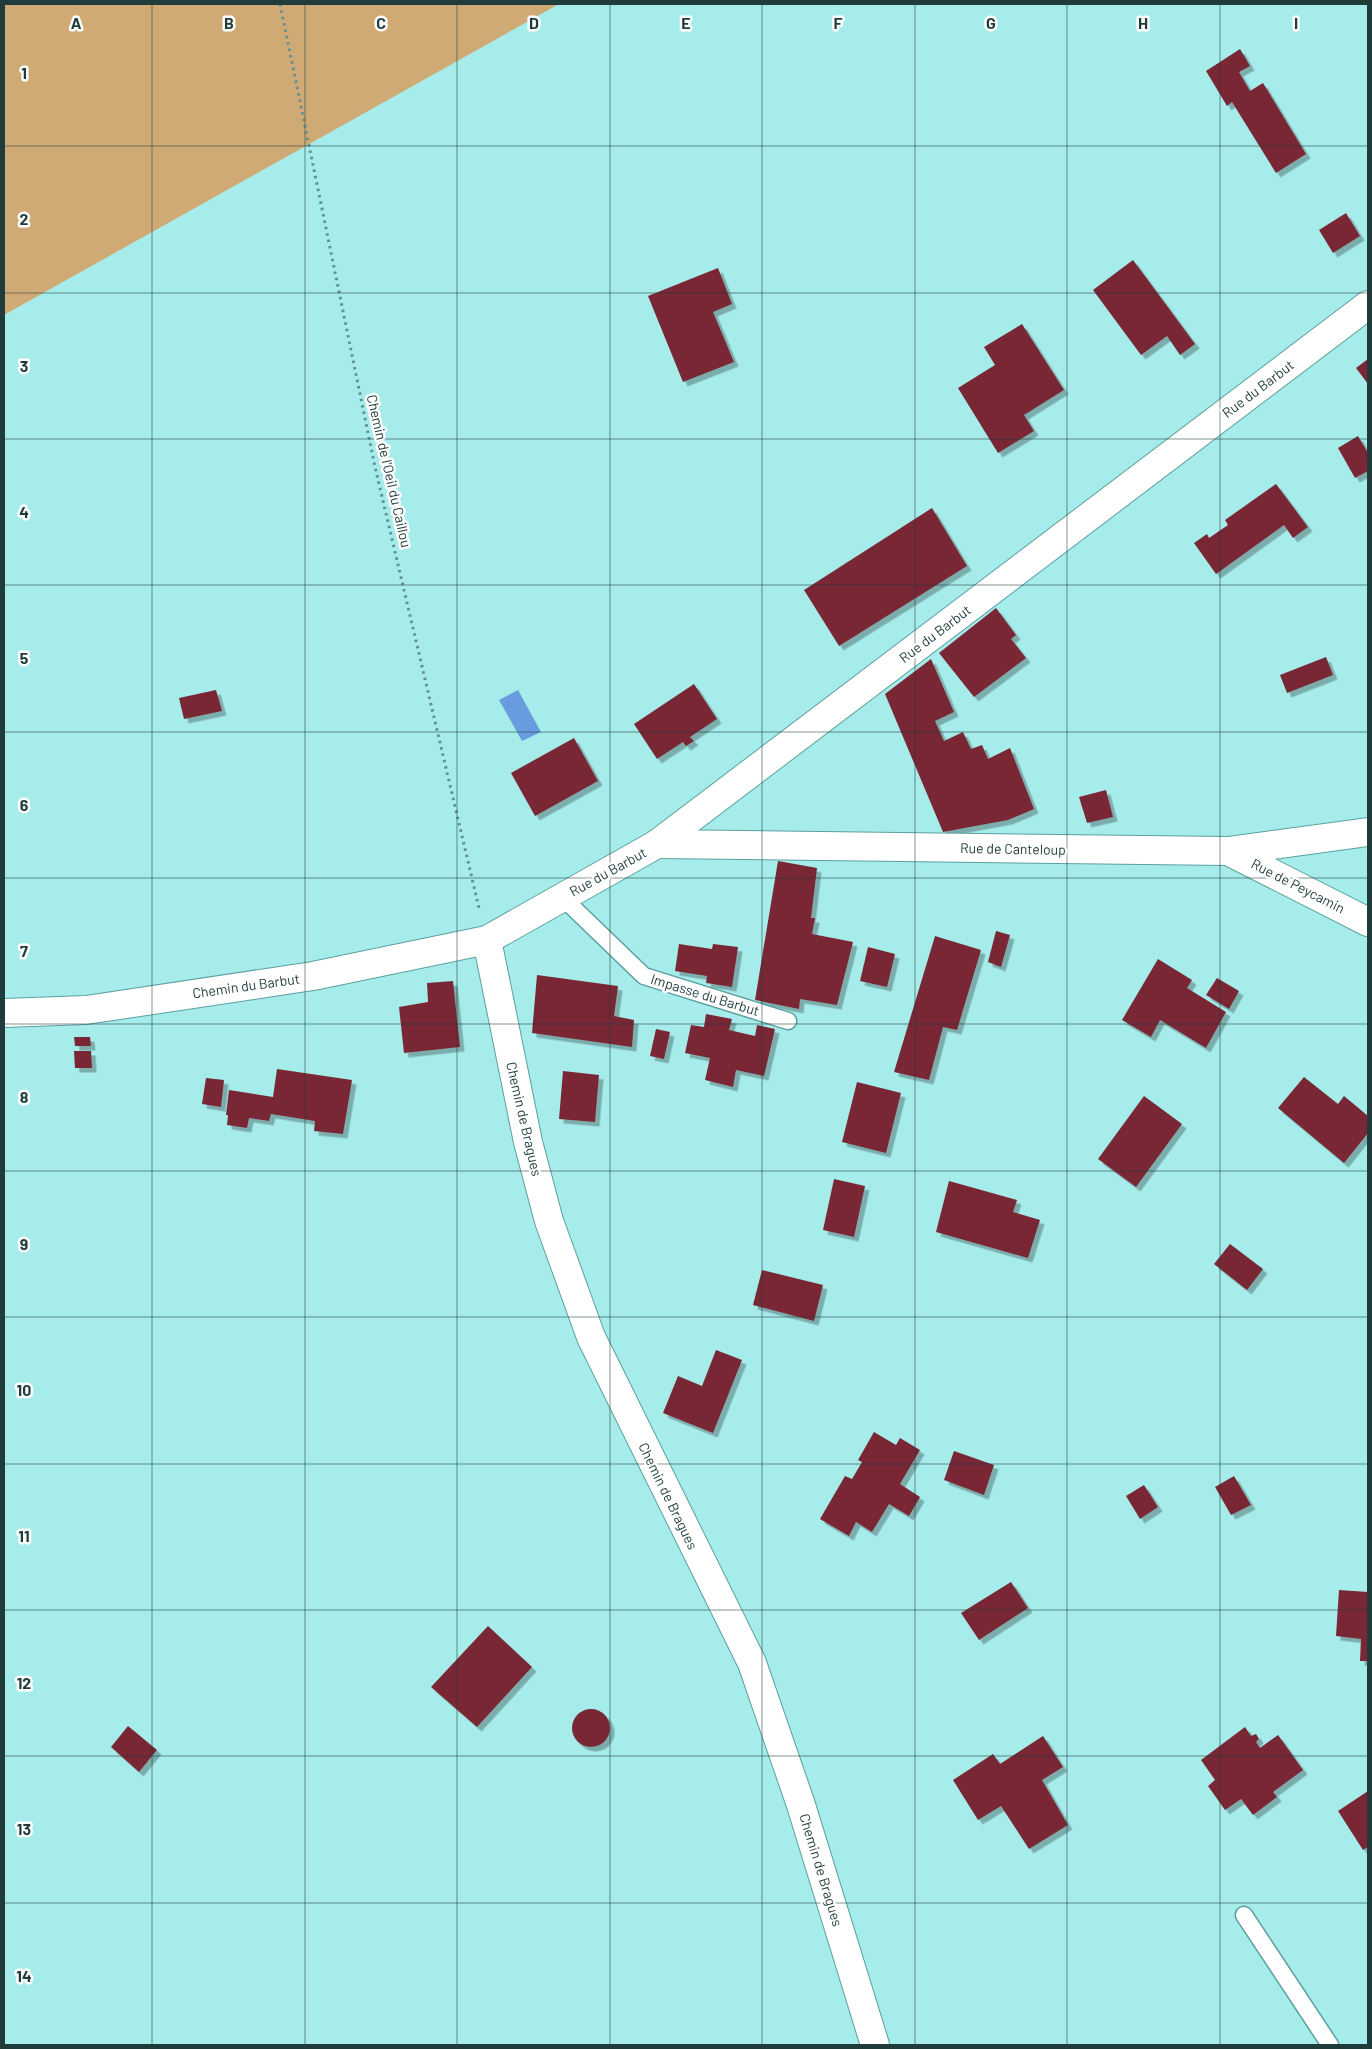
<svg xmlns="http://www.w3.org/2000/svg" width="1372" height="2049" font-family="Barlow,sans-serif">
<defs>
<filter id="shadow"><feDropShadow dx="4.5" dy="4.5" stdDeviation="0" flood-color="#0004"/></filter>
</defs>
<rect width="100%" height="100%" fill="#a6eceb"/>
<path fill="#d0aa75" d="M 4,4 L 559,4 L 4,315 Z"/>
<path fill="#699cdf" d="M 518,690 L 541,732 L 522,741 L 499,700 Z"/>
<g fill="#792834" filter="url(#shadow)">
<path d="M 1240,49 L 1250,66 L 1239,72 L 1250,91 L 1263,83 L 1306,154 L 1276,173 L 1232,102 L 1227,106 L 1206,71 Z"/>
<path d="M 1346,213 L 1360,236 L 1333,253 L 1319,230 Z"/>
<path d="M 1133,260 L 1195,344 L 1180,355 L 1167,336 L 1141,355 L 1093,290 Z"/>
<path d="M 718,268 L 732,304 L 713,312 L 734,362 L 683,382 L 648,296 Z"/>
<path d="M 1022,324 L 1064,390 L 1024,415 L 1034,431 L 998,453 L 958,388 L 995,365 L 984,347 Z"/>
<path d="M 1368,359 L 1368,384 L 1356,368 Z"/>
<path d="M 1358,436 L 1368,453 L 1368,471 L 1355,478 L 1338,448 Z"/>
<path d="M 1276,484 L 1308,527 L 1293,538 L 1284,525 L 1216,574 L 1194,543 L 1207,534 L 1209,538 L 1228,525 L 1225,520 Z"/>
<path d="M 932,508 L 967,566 L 839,646 L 804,590 Z"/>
<path d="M 996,608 L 1016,635 L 1011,639 L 1026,658 L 974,697 L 939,653 Z"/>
<path d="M 1326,657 L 1333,675 L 1287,693 L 1280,675 Z"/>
<path d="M 931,659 L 954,712 L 935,721 L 944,741 L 963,732 L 971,749 L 982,745 L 988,759 L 1010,748 L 1034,809 L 1008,820 L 943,832 L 885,694 Z"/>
<path d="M 694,684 L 717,719 L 690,737 L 694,741 L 686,746 L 683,742 L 657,759 L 634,724 Z"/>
<path d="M 216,690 L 222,711 L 184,719 L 179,698 Z"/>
<path d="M 574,738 L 598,781 L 535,816 L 511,773 Z"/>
<path d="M 1106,790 L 1113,817 L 1087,823 L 1079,797 Z"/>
<path d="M 778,861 L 817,868 L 811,918 L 815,918 L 812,934 L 853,942 L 837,1005 L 800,999 L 799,1009 L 755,1000 Z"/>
<path d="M 996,931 L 1010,935 L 1001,967 L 988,962 Z"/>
<path d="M 935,936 L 981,950 L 957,1030 L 943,1027 L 929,1080 L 894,1072 Z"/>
<path d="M 679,944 L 712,949 L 713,944 L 738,947 L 732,987 L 706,983 L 707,976 L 675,971 Z"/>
<path d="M 868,947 L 895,954 L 887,987 L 860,981 Z"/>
<path d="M 1158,959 L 1192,980 L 1187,988 L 1226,1012 L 1206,1048 L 1160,1020 L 1151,1037 L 1122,1020 Z"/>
<path d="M 537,975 L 618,986 L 614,1016 L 634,1020 L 632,1047 L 532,1033 Z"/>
<path d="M 1217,978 L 1239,991 L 1229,1009 L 1206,995 Z"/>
<path d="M 453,981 L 460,1047 L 404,1053 L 399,1007 L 428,1002 L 427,983 Z"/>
<path d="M 706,1014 L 732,1019 L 729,1030 L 755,1036 L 757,1025 L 775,1029 L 764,1076 L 736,1070 L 733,1087 L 705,1080 L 710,1058 L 685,1053 L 691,1025 L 704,1027 Z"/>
<path d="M 656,1029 L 670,1032 L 664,1059 L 650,1056 Z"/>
<path d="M 74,1037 L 90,1037 L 91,1046 L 75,1046 Z"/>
<path d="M 74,1051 L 91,1051 L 92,1068 L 75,1068 Z"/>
<path d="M 277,1069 L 352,1080 L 343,1134 L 314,1131 L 315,1121 L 271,1114 L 269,1121 L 249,1118 L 247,1128 L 227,1125 L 228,1115 L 226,1115 L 229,1090 L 273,1097 Z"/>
<path d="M 563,1071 L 599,1075 L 595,1122 L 559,1119 Z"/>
<path d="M 1304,1077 L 1338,1104 L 1344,1096 L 1368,1116 L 1368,1133 L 1344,1163 L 1278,1108 Z"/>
<path d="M 206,1078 L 224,1080 L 221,1107 L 202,1104 Z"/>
<path d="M 857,1082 L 901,1093 L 886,1153 L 842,1142 Z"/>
<path d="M 1144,1096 L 1182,1124 L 1136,1187 L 1098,1159 Z"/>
<path d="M 834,1179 L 865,1186 L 854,1237 L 823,1230 Z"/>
<path d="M 949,1181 L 1017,1200 L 1013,1212 L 1040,1220 L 1028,1258 L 936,1232 Z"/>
<path d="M 1230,1244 L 1263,1269 L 1247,1290 L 1214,1264 Z"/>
<path d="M 762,1270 L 823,1285 L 814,1321 L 753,1305 Z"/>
<path d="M 716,1350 L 742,1360 L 713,1433 L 663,1413 L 678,1376 L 702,1386 Z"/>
<path d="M 874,1432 L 896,1445 L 900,1438 L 920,1450 L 900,1484 L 920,1497 L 909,1516 L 889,1504 L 872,1532 L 856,1522 L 849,1536 L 820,1519 L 845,1476 L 852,1479 L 862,1462 L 858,1460 Z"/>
<path d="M 954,1451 L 994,1465 L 984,1495 L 944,1480 Z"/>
<path d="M 1234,1476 L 1251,1505 L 1231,1515 L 1215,1487 Z"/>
<path d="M 1144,1485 L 1158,1507 L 1140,1519 L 1126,1496 Z"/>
<path d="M 1011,1582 L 1028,1608 L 979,1640 L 961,1613 Z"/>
<path d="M 1339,1590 L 1368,1592 L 1368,1661 L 1360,1661 L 1361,1639 L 1336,1636 Z"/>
<path d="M 488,1626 L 532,1667 L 477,1727 L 431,1687 Z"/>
<circle cx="591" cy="1728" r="19"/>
<path d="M 128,1726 L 157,1750 L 139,1772 L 111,1747 Z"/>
<path d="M 1245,1727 L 1251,1736 L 1256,1734 L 1259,1739 L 1256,1742 L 1260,1748 L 1278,1735 L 1303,1770 L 1273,1792 L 1277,1797 L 1253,1815 L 1241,1799 L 1225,1810 L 1208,1786 L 1215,1780 L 1201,1760 Z"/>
<path d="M 1043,1736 L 1063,1767 L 1042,1780 L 1068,1825 L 1029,1849 L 1001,1806 L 978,1820 L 953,1780 L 993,1754 L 1000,1764 Z"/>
<path d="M 1368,1791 L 1368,1847 L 1363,1850 L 1338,1811 Z"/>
</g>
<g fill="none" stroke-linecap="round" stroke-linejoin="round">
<defs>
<g id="lane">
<path d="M 562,897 L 644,976 L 788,1021"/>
<path d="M 1244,1915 L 1330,2045"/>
</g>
<g id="street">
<path d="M 657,844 L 1228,851 L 1368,832"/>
<path d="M 1228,851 L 1368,922"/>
<path d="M 487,940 L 528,1142 L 549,1221 L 591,1337 L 752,1663 L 801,1805 L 875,2045"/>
<path d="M 4,1013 L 86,1010 L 313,976 L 487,940 L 657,844 L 1368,305"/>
</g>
</defs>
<use href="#lane" stroke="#5ba09f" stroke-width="19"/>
<use href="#street" stroke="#5ba09f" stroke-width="30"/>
<path stroke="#619291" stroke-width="3" stroke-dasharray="2.5 4" stroke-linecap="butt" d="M 280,4 L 375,467 L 479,908"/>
<use href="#lane" stroke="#fff" stroke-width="16"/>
<use href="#street" stroke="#fff" stroke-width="28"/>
</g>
<path fill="none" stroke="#1f3c3b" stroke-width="1" stroke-opacity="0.55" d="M 152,4 L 152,2045M 305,4 L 305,2045M 457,4 L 457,2045M 610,4 L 610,2045M 762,4 L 762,2045M 915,4 L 915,2045M 1067,4 L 1067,2045M 1220,4 L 1220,2045M 4,146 L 1368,146M 4,293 L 1368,293M 4,439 L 1368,439M 4,585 L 1368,585M 4,732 L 1368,732M 4,878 L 1368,878M 4,1024 L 1368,1024M 4,1171 L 1368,1171M 4,1317 L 1368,1317M 4,1464 L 1368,1464M 4,1610 L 1368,1610M 4,1756 L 1368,1756M 4,1903 L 1368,1903"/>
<g text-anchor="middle" stroke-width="5" stroke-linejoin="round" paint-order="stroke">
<g font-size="14" fill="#1f3c3b" stroke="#fefefe">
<text transform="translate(1258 389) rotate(-37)" y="5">Rue du Barbut</text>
<text transform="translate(389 471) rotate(77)" y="5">Chemin de l'Oeil du Caillou</text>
<text transform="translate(935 634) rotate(-37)" y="5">Rue du Barbut</text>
<text transform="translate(1013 849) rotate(1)" y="5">Rue de Canteloup</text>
<text transform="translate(608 872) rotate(-29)" y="5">Rue du Barbut</text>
<text transform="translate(1298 886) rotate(27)" y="5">Rue de Peycamin</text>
<text transform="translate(246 986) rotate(-8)" y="5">Chemin du Barbut</text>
<text transform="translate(705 995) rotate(17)" y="5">Impasse du Barbut</text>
<text transform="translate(524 1119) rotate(77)" y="5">Chemin de Bragues</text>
<text transform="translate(668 1496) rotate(64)" y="5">Chemin de Bragues</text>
<text transform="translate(821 1870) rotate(73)" y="5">Chemin de Bragues</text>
</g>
</g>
<g font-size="16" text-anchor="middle" font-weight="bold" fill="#1f3c3b" stroke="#fefefe" stroke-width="5" stroke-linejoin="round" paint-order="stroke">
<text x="76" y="29">A</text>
<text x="229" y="29">B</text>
<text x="381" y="29">C</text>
<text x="534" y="29">D</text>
<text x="686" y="29">E</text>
<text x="838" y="29">F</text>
<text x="991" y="29">G</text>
<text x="1143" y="29">H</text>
<text x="1296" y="29">I</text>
<text x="24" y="79">1</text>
<text x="24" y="225">2</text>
<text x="24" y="372">3</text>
<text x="24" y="518">4</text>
<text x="24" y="664">5</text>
<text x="24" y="811">6</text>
<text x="24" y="957">7</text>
<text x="24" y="1103">8</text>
<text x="24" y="1250">9</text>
<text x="24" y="1396">10</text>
<text x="24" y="1542">11</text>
<text x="24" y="1689">12</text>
<text x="24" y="1835">13</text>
<text x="24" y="1982">14</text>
</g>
<rect width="1372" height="2049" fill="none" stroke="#1f3c3b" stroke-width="10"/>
</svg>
